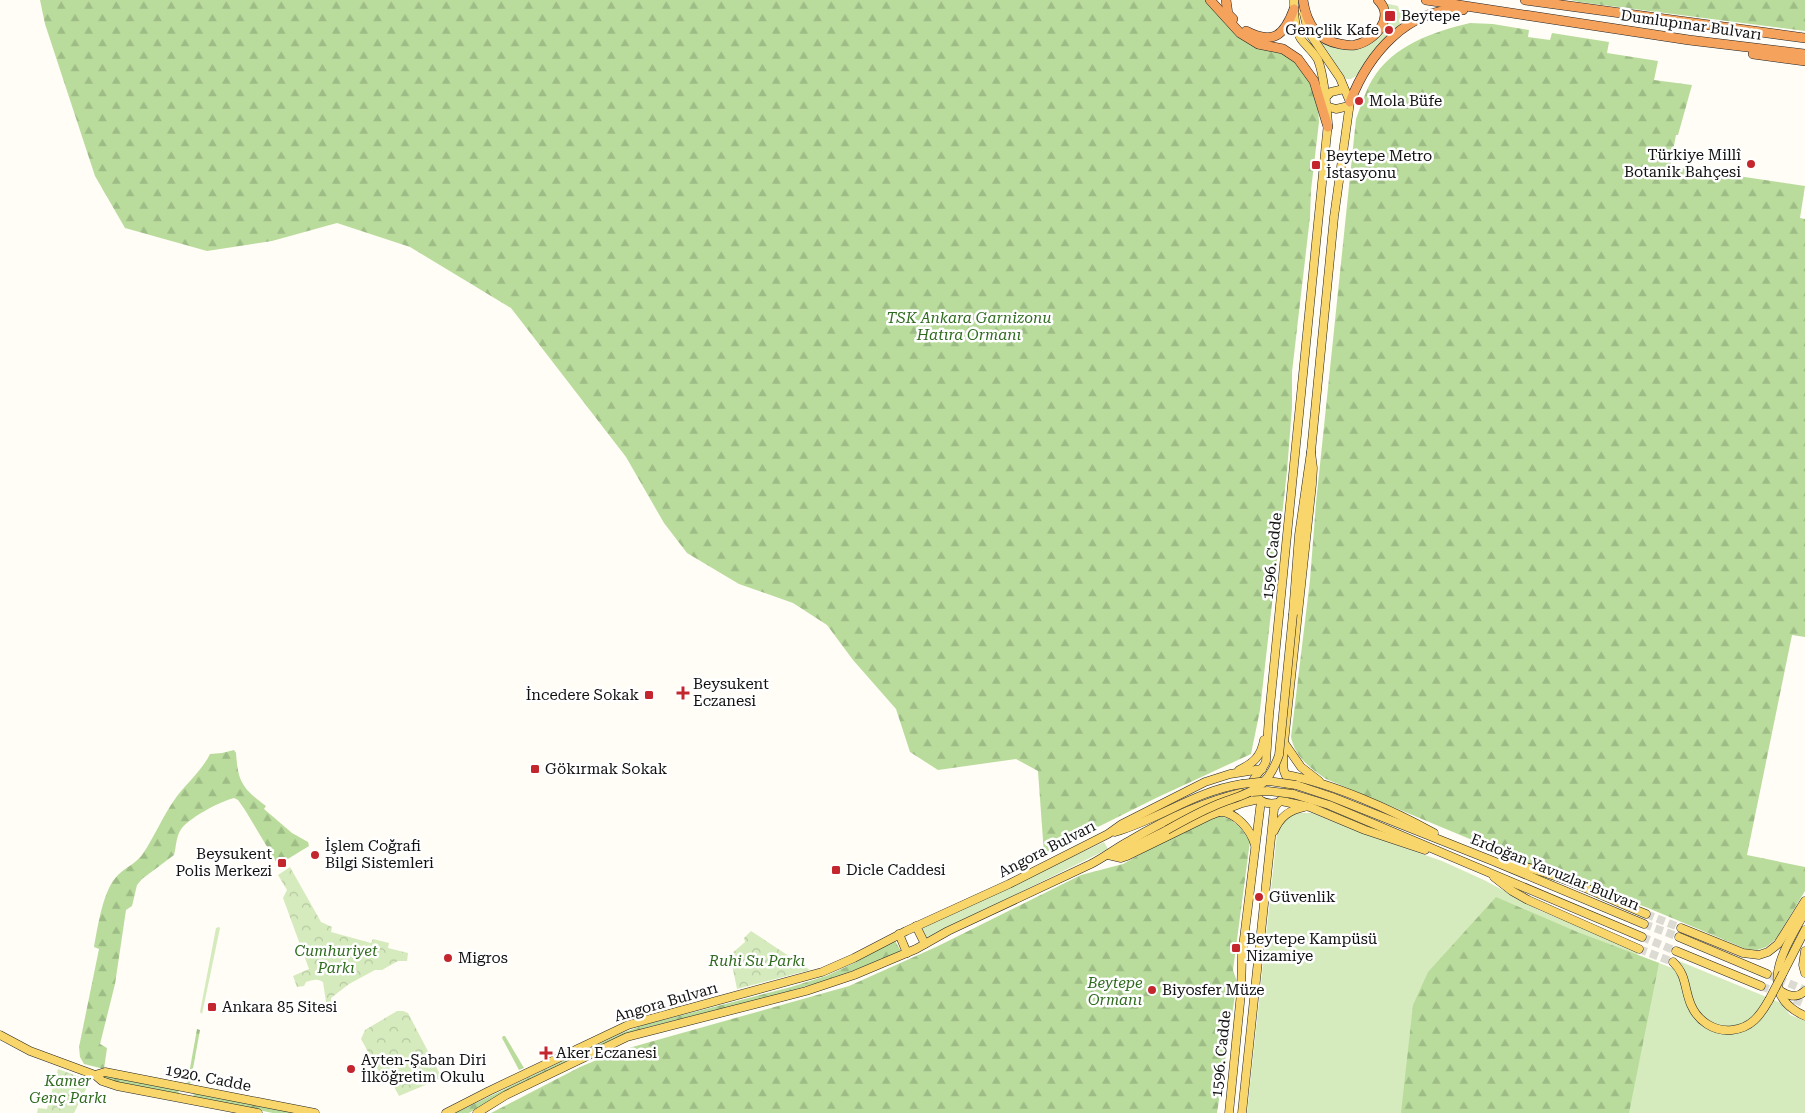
<svg xmlns="http://www.w3.org/2000/svg" width="1805" height="1113" font-family="'Roboto Serif',serif">
<defs>
<pattern id="forest-firs" width="22" height="20" patternUnits="userSpaceOnUse" patternTransform="scale(1.25)"><rect width="22" height="20" fill="#b9dc9c"/><path d="M5 1l3.5 6h-7zM16 11l3.5 6h-7z" fill="#9ebc85"/></pattern>
<pattern id="park-crowns" width="20" height="18" patternUnits="userSpaceOnUse" patternTransform="scale(1.25)"><rect width="20" height="18" fill="#d5ebbd"/><path d="M2 6a3 3 0 1 1 6 0M12 15a3 3 0 1 1 6 0" fill="none" stroke="#b6c8a1"/></pattern>
</defs>
<rect width="100%" height="100%" fill="#fffdf5"/>
<g fill="#d5ebbd">
<path d="M 1384,3 L 1398,6 L 1399,10 L 1418,12 L 1418,15 C 1391,30 1373,51 1356,76 L 1351,79 L 1346,79 L 1320,40 L 1340,46 L 1378,34 Z"/>
<path d="M 1296,813 L 1312,813 L 1362,833 L 1442,861 L 1484,880 L 1541,911 L 1637,951 L 1638,955 L 1672,968 L 1674,959 L 1781,1003 L 1790,1015 L 1805,1021 L 1805,1113 L 1247,1113 L 1277,834 C 1280,824 1286,817 1296,813 Z"/>
<path d="M 1104,842 L 1108,849 L 927,938 L 922,928 Z"/>
<path d="M 219,927 L 220,928 L 202,1014 L 200,1012 L 216,928 Z"/>
</g>
<g fill="url(#forest-firs)">
<path d="M 40,0 L 1205,0 L 1233,30 L 1292,58 L 1312,82 L 1318,107 L 1319,122 L 1311,190 L 1310,217 L 1292,372 L 1292,407 L 1287,471 L 1260,710 L 1251,754 L 1156,798 L 1044,854 L 1038,771 L 1016,759 L 938,770 L 910,752 L 896,709 L 853,660 L 827,625 L 793,603 L 739,584 L 687,553 L 664,523 L 626,457 L 511,308 L 410,247 L 337,223 L 272,241 L 207,251 L 125,228 L 95,176 L 45,24 Z"/>
<path d="M 1571,0 L 1805,0 L 1805,31 L 1579,2 Z"/>
<path d="M 1470,23 L 1493,24 L 1529,30 L 1528,37 L 1550,40 L 1552,33 L 1609,42 L 1607,53 L 1658,61 L 1654,80 L 1692,85 L 1678,135 L 1676,135 L 1670,166 L 1805,186 L 1800,218 L 1805,219 L 1805,637 L 1792,635 L 1747,855 L 1805,867 L 1805,891 L 1776,939 L 1766,947 L 1757,950 L 1746,949 L 1648,908 L 1513,857 L 1326,779 C 1310,768 1295,757 1291,737 L 1310,580 L 1316,503 L 1356,119 C 1361,106 1365,92 1372,80 C 1393,45 1433,32 1470,23 Z"/>
<path d="M 234,750 L 236,753 C 238,782 242,788 266,806 L 264,809 L 292,833 L 308,842 L 309,846 L 278,865 L 245,810 L 238,800 L 234,798 C 221,801 186,819 180,831 C 176,838 176,848 174,855 L 142,879 L 137,885 L 132,906 L 126,910 L 115,984 L 100,1044 L 107,1048 L 104,1069 L 84,1064 L 80,1057 L 79,1047 L 99,949 L 94,947 C 98,926 103,889 118,875 C 126,867 135,864 142,855 C 154,838 162,817 175,799 C 185,785 203,769 210,754 L 222,753 Z"/>
<path d="M 1219,816 C 1234,818 1242,829 1250,841 L 1233,970 L 1237,982 L 1217,1113 L 491,1113 L 580,1067 L 618,1051 L 849,986 L 936,947 L 1081,875 L 1123,864 L 1164,841 Z"/>
<path d="M 1496,897 L 1575,931 L 1659,963 L 1629,1113 L 1401,1113 L 1413,1005 L 1428,972 Z"/>
<path d="M 895,941 L 901,951 C 820,988 734,1005 648,1027 L 611,1040 L 582,1054 L 495,1097 L 469,1113 L 455,1113 L 622,1033 L 644,1025 L 791,987 L 826,976 L 850,965 Z"/>
<path d="M 197,1029 L 200,1030 L 190,1085 L 187,1085 Z"/>
<path d="M 503,1036 L 505,1036 L 524,1068 L 519,1070 L 502,1038 Z"/>
<path d="M 104,1076 L 177,1090 L 179,1092 L 179,1094 L 120,1085 L 100,1078 Z"/>
<path d="M 194,1093 L 299,1113 L 273,1113 L 195,1098 L 193,1097 Z"/>
</g>
<g fill="url(#park-crowns)">
<path d="M 290,867 L 321,922 L 332,927 L 331,932 L 371,943 L 373,939 L 389,943 L 388,948 L 408,953 L 407,961 L 398,961 L 382,970 L 375,970 L 349,984 L 331,998 L 331,1002 L 329,1003 L 326,1002 L 323,982 C 317,978 312,980 306,982 L 304,986 L 297,987 L 293,976 L 309,969 L 283,898 L 287,890 L 278,875 Z"/>
<path d="M 751,931 L 810,970 L 737,989 L 730,955 L 745,942 L 744,938 Z"/>
<path d="M 397,1011 L 403,1011 L 408,1013 L 442,1078 L 399,1096 L 385,1070 L 379,1072 L 361,1039 L 365,1030 Z"/>
<path d="M 58,1069 L 88,1080 L 89,1083 L 74,1113 L 37,1113 L 38,1108 L 47,1109 Z"/>
</g>
<g fill="none" stroke-linecap="round" stroke-linejoin="round">
<g stroke="#dbdad3" stroke-width="8" stroke-dasharray="8 4" stroke-linecap="butt">
<path d="M 1646,914 L 1681,928"/>
<path d="M 1644,924 L 1679,937"/>
<path d="M 1642,937 L 1676,951"/>
<path d="M 1639,949 L 1673,962"/>
<path d="M 1767,974 L 1805,990"/>
<path d="M 1761,986 L 1805,1004"/>
</g>
<defs>
<g id="major">
<path d="M 1326,97 L 1331,92 L 1344,89"/>
<path d="M 1326,106 L 1336,109 L 1349,106"/>
<path d="M 1293,614 L 1299,535 L 1311,452 L 1334,217 L 1350,102 L 1340,78 L 1308,31 L 1304,14"/>
<path d="M 1285,744 L 1301,767 L 1319,781"/>
<path d="M 1239,770 C 1254,763 1261,756 1264,740"/>
<path d="M 1287,775 C 1334,784 1392,810 1434,833"/>
<path d="M 1296,785 L 1332,797 L 1493,861 L 1644,924"/>
<path d="M 1293,794 L 1329,805 L 1642,937"/>
<path d="M 1281,801 L 1310,807 L 1365,830 L 1425,850"/>
<path d="M 1277,803 C 1270,804 1263,804 1258,798 C 1241,782 1263,773 1266,761 L 1269,716 L 1328,123 C 1326,104 1325,78 1318,60 C 1314,52 1306,46 1301,39 C 1294,28 1294,12 1294,0"/>
<path d="M 1220,812 C 1236,812 1251,830 1255,845"/>
<path d="M 1274,831 C 1280,817 1289,810 1304,807"/>
<path d="M 1115,832 C 1160,819 1195,791 1242,784"/>
<path d="M 1114,854 L 1123,852 L 1167,830"/>
<path d="M 1108,855 L 1121,858 L 1127,856 L 1211,815 L 1242,803 L 1259,799"/>
<path d="M 1508,863 C 1557,872 1601,896 1646,914"/>
<path d="M 1494,877 L 1512,891 L 1528,900 L 1639,949"/>
<path d="M 1805,912 C 1787,945 1753,993 1805,1016"/>
<path d="M 916,926 L 925,944"/>
<path d="M 1681,928 L 1743,953 L 1759,955 L 1768,952 L 1778,944 L 1805,901"/>
<path d="M 899,934 L 907,953"/>
<path d="M 1679,937 L 1767,974"/>
<path d="M 1676,951 L 1761,986"/>
<path d="M 1805,951 L 1803,965 L 1805,973"/>
<path d="M 1673,962 C 1687,975 1684,989 1691,1005 C 1698,1021 1714,1032 1732,1030 C 1751,1028 1760,1016 1769,1000"/>
<path d="M 1783,973 L 1805,930"/>
<path d="M 1779,990 C 1788,996 1796,999 1805,991"/>
<path d="M 0,1035 L 30,1051 L 95,1075 L 102,1081 L 117,1086 L 258,1113"/>
<path d="M 95,1075 L 105,1072 L 315,1113"/>
<path d="M 446,1113 L 489,1091 L 628,1025 L 822,972 L 854,958 L 906,931 L 1009,884 L 1108,834 L 1122,824 L 1205,782 L 1230,774 L 1262,769"/>
<path d="M 477,1113 L 506,1095 L 627,1037 L 806,991 L 854,975 L 916,949 L 948,931 L 1091,864 C 1105,857 1117,847 1131,840 C 1165,820 1203,802 1241,793"/>
<path d="M 1229,1113 L 1241,993 L 1242,955 L 1261,801"/>
<path d="M 1242,1113 L 1274,809 C 1277,801 1286,799 1289,790 C 1291,782 1286,778 1284,771 C 1282,762 1284,751 1284,742 L 1312,484 L 1313,468 L 1311,452"/>
</g>
<g id="highway">
<path d="M 1210,0 L 1240,33 L 1258,44 L 1283,49 L 1298,59 L 1314,81 L 1328,127"/>
<path d="M 1226,0 L 1228,14 L 1233,19"/>
<path d="M 1303,0 C 1306,22 1316,40 1340,44 C 1345,45 1351,46 1355,45 C 1375,41 1396,17 1378,0"/>
<path d="M 1426,0 L 1689,40 L 1805,54"/>
<path d="M 1525,0 L 1805,38"/>
<path d="M 1246,31 C 1273,45 1284,36 1294,9"/>
<path d="M 1753,54 L 1805,61"/>
<path d="M 1350,102 C 1368,55 1407,7 1463,10"/>
</g>
</defs>
<use href="#major" stroke="#222" stroke-width="9"/>
<use href="#highway" stroke="#222" stroke-width="10"/>
<use href="#major" stroke="#f9d66b" stroke-width="8"/>
<use href="#highway" stroke="#f5a25d" stroke-width="9"/>
<defs>
<g id="major-bridge">
<path d="M 1242,784 L 1268,781 L 1296,785"/>
<path d="M 1252,792 L 1268,791 L 1293,794"/>
<path d="M 1167,830 C 1183,821 1199,812 1216,805 C 1249,792 1266,792 1279,755 L 1293,614"/>
<path d="M 1769,1000 L 1783,973"/>
</g>
</defs>
<use href="#major-bridge" stroke="#222" stroke-width="9" stroke-linecap="butt"/>
<use href="#major-bridge" stroke="#f9d66b" stroke-width="8"/>
</g>
<g fill="#c4262e" stroke="#fff" stroke-width="2">
<rect x="1384" y="10" width="12" height="12" rx="2.5"/>
<circle cx="1389" cy="30" r="5"/>
<circle cx="1359" cy="101" r="5"/>
<circle cx="1751" cy="164" r="5"/>
<rect x="1311" y="160" width="10" height="10" rx="2.5"/>
<path d="M680.5 685.5h5v5h5v5h-5v5h-5v-5h-5v-5h5z"/>
<rect x="644" y="690" width="10" height="10" rx="2.5"/>
<rect x="530" y="764" width="10" height="10" rx="2.5"/>
<circle cx="315" cy="855" r="5"/>
<rect x="277" y="858" width="10" height="10" rx="2.5"/>
<rect x="831" y="865" width="10" height="10" rx="2.5"/>
<circle cx="1259" cy="897" r="5"/>
<rect x="1231" y="943" width="10" height="10" rx="2.5"/>
<circle cx="448" cy="958" r="5"/>
<circle cx="1152" cy="990" r="5"/>
<rect x="207" y="1002" width="10" height="10" rx="2.5"/>
<path d="M543.5 1045.5h5v5h5v5h-5v5h-5v-5h-5v-5h5z"/>
<circle cx="351" cy="1069" r="5"/>
</g>
<g text-anchor="middle" stroke-width="5" stroke-linejoin="round" paint-order="stroke">
<g font-size="15" fill="#111" stroke="#fff" text-anchor="start">
<text x="1401" y="21">Beytepe</text>
<text x="1379" y="35" text-anchor="end">Gençlik Kafe</text>
<text x="1369" y="106">Mola Büfe</text>
<text x="1741" y="160" text-anchor="end">Türkiye Millî<tspan x="1741" dy="17">Botanik Bahçesi</tspan></text>
<text x="1326" y="161">Beytepe Metro<tspan x="1326" dy="17">İstasyonu</tspan></text>
<text x="693" y="689">Beysukent<tspan x="693" dy="17">Eczanesi</tspan></text>
<text x="639" y="700" text-anchor="end">İncedere Sokak</text>
<text x="545" y="774">Gökırmak Sokak</text>
<text x="325" y="851">İşlem Coğrafi<tspan x="325" dy="17">Bilgi Sistemleri</tspan></text>
<text x="272" y="859" text-anchor="end">Beysukent<tspan x="272" dy="17">Polis Merkezi</tspan></text>
<text x="846" y="875">Dicle Caddesi</text>
<text x="1269" y="902">Güvenlik</text>
<text x="1246" y="944">Beytepe Kampüsü<tspan x="1246" dy="17">Nizamiye</tspan></text>
<text x="458" y="963">Migros</text>
<text x="1162" y="995">Biyosfer Müze</text>
<text x="222" y="1012">Ankara 85 Sitesi</text>
<text x="556" y="1058">Aker Eczanesi</text>
<text x="361" y="1065">Ayten-Şaban Diri<tspan x="361" dy="17">İlköğretim Okulu</tspan></text>
</g>
<g font-size="15" fill="#111" stroke="#fff">
<text transform="translate(1691 25) rotate(8)" y="5">Dumlupınar Bulvarı</text>
<text transform="translate(1272 556) rotate(-84)" y="5">1596. Cadde</text>
<text transform="translate(1047 849) rotate(-27)" y="5">Angora Bulvarı</text>
<text transform="translate(1555 872) rotate(22)" y="5">Erdoğan Yavuzlar Bulvarı</text>
<text transform="translate(666 1002) rotate(-16)" y="5">Angora Bulvarı</text>
<text transform="translate(1221 1054) rotate(-84)" y="5">1596. Cadde</text>
<text transform="translate(208 1078) rotate(11)" y="5">1920. Cadde</text>
</g>
<g font-size="15" font-style="italic" fill="#2f6b1f" stroke="#fff">
<text x="969" y="323">TSK Ankara Garnizonu<tspan x="969" dy="17">Hatıra Ormanı</tspan></text>
<text x="336" y="956">Cumhuriyet<tspan x="336" dy="17">Parkı</tspan></text>
<text x="757" y="966">Ruhi Su Parkı</text>
<text x="1115" y="988">Beytepe<tspan x="1115" dy="17">Ormanı</tspan></text>
<text x="68" y="1086">Kamer<tspan x="68" dy="17">Genç Parkı</tspan></text>
</g>
</g>
</svg>
